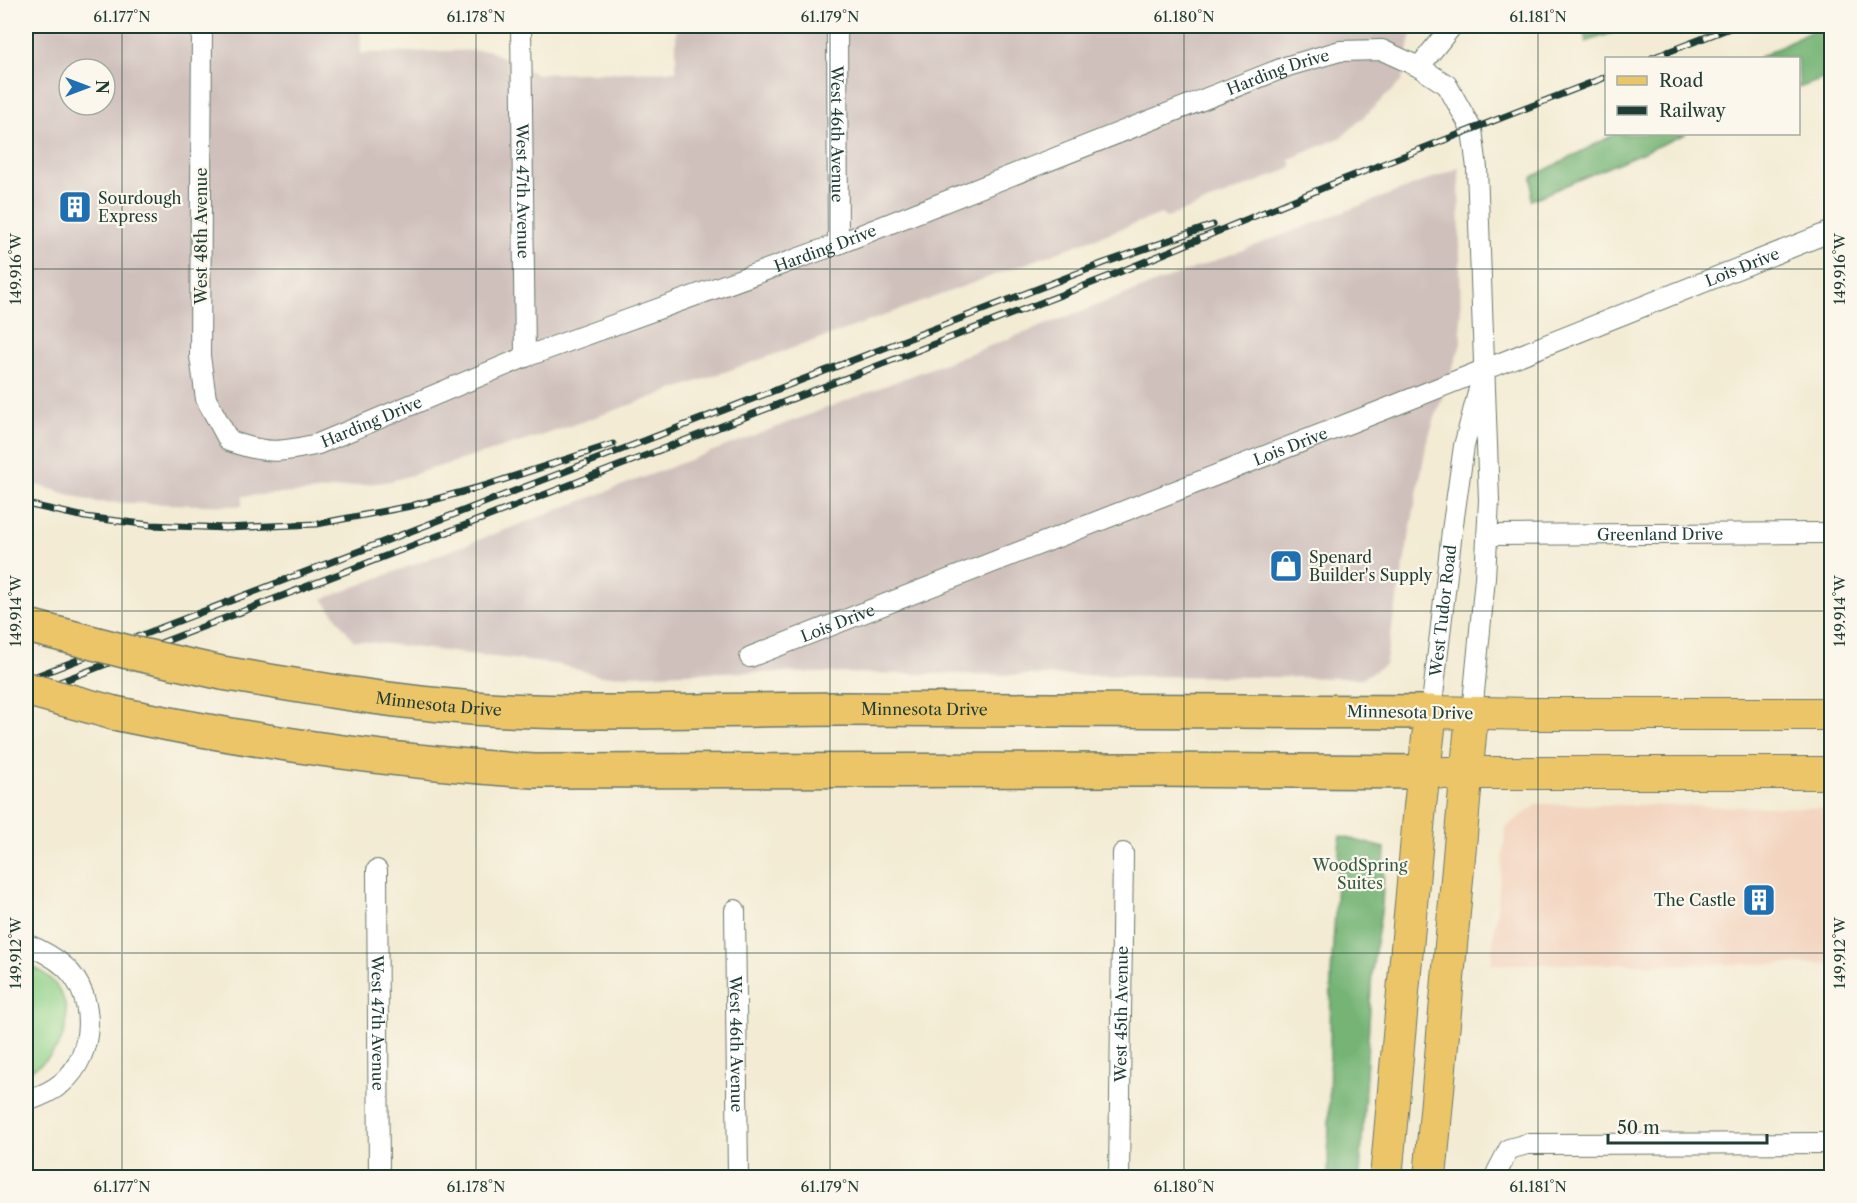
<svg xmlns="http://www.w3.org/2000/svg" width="1857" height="1203" font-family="'Libre Caslon Text',serif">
<rect width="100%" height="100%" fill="#fbf7ec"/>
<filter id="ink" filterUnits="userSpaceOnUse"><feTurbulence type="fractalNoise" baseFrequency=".0167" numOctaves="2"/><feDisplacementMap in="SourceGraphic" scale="12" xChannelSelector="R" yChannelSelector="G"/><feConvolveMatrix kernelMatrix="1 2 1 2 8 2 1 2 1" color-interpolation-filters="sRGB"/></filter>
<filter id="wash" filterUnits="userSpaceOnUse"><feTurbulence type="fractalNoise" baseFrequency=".008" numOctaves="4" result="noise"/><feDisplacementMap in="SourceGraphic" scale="24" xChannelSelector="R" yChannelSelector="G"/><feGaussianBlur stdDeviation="1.35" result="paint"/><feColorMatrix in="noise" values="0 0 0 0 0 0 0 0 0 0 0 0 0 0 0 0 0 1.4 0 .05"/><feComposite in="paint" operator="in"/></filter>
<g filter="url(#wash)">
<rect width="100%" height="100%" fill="#f3ebd3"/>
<path fill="#f3d4bf" d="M 1538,804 L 1831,808 L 1831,964 L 1491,964 L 1506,827 Z"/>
<g fill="#cfc0bb" fill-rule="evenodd">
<path d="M 26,26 L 360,26 L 361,53 L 488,50 L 536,74 L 676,71 L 676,26 L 1416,26 L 1412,33 L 1402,81 L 1342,137 L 1290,159 L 1292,168 L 1166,218 L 1161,214 L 845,330 L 541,436 L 391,481 L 309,492 L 243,496 L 242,506 L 95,502 L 26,482 ZM 69,69 L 105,69 L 105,105 L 69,105 Z"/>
<path d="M 1459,168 L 1461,344 L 1427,441 L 1385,665 L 1362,678 L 712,672 L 600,676 L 561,665 L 353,640 L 323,599 Z"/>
</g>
<path fill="#92d289" stroke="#58885e" stroke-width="1.5" d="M 26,964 C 31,967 37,969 42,972 C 83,1001 69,1055 26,1072 Z"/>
<g fill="#75b475" stroke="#4a7854" stroke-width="1.5">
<path d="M 1582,26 L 1631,26 L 1586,42 Z"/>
<path d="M 1822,26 L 1831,26 L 1831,76 L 1799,88 L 1798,58 L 1758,58 Z"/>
<path d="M 1615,134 L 1686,134 L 1531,200 L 1532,177 Z"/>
<path d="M 1340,836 L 1385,848 L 1382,905 L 1372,972 L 1360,1177 L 1328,1177 L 1331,975 Z"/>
</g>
</g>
<g filter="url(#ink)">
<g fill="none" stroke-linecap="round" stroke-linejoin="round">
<defs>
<g id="street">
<path id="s1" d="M 202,26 L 200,356 L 206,399 L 229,441 C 267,454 280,453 318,444 L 525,357 L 838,244 L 1288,66 L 1340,51 L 1382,50 L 1419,67 L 1447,85 L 1472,130 L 1477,168 L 1489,500 L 1485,578 L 1472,713"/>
<path id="s2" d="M 521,26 L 525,357"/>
<path id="s3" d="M 837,26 L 838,244"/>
<path d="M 1419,67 L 1452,26"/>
<path id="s4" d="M 1488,535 L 1832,533"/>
<path id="s5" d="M 750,657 L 1383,410 L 1832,231"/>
<path id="s6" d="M 1431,712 L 1452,531 L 1464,446 L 1479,389"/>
<path id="s7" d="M 377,870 L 379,1178"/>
<path id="s8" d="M 735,910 L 738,1178"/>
<path d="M 26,944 C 41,950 53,956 65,967 C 97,996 95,1055 62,1083 C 51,1092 39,1097 26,1101"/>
<path id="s9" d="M 1119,1178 L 1123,853"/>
<path d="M 1497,1178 L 1497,1172 L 1509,1149 L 1527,1144 L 1832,1143"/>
</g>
<g id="primary">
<path d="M 1445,773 L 1832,773"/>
<path d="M 1386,1178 L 1420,806 L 1431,712 L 1533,714 L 1832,714"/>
<path d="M 1430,1178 L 1472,713"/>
</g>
<g id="highway">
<path id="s10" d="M 222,673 C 310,688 398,703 488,709 C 604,716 724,709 841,709 C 1038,709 1235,710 1431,712"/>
<path d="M 114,713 C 254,742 391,762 534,771 L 1150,770 L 1424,772"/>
</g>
</defs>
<use href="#street" stroke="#697a6c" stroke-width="22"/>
<use href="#primary" stroke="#697a6c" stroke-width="34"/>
<use href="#highway" stroke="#697a6c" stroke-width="36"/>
<use href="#street" stroke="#fff" stroke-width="20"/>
<use href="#primary" stroke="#edc569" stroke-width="32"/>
<use href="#highway" stroke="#edc569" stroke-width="33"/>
<defs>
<g id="rail">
<path d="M 1652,58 L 1735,26"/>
<path d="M 26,504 L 85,517 L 151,525 L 226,528 L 317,524 L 411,506 L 484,486 L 613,444"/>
<path d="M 26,680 L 1104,263 L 1213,225"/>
<path d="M 26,695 L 1110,276 L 1342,180 L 1606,77"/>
</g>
</defs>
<use href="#rail" stroke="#1f3d34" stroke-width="7"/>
<use href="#rail" stroke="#fbf7ec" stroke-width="4.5" stroke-dasharray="14" stroke-linecap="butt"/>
<defs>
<g id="highway-bridge">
<path d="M 32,627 L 128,652 L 222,673"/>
<path d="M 26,689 L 114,713"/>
</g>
</defs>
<use href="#highway-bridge" stroke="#697a6c" stroke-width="36" stroke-linecap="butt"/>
<use href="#highway-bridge" stroke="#edc569" stroke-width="33"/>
</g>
</g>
<path fill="none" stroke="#1f3d34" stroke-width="1.5" stroke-opacity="0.45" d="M 122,26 L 122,1178M 476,26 L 476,1178M 830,26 L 830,1178M 1184,26 L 1184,1178M 1538,26 L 1538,1178M 26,269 L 1832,269M 26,611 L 1832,611M 26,953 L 1832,953"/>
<defs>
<symbol id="building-square" viewBox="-11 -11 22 22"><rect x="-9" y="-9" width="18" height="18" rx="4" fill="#1f6fb2" stroke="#fbf7ec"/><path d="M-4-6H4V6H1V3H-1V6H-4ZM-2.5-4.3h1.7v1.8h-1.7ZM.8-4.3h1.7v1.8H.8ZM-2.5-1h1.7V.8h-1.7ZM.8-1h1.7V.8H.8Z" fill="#fff"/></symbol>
<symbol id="shop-square" viewBox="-11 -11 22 22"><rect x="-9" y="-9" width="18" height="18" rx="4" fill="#1f6fb2" stroke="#fbf7ec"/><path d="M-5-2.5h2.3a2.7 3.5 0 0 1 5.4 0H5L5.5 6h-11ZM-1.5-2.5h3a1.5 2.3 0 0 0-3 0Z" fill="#fff"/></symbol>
</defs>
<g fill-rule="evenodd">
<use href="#building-square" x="56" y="188" width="38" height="38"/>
<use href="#shop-square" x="1267" y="547" width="38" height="38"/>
<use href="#building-square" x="1740" y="881" width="38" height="38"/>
</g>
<g text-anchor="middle" stroke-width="4.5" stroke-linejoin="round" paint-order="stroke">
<g font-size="16" fill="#1f3d34" stroke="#fbf7ec">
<text dy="6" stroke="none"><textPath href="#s1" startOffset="1542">Harding Drive</textPath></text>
<text dy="6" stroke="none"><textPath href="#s3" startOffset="108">West 46th Avenue</textPath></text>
<text dy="6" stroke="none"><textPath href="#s2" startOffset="165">West 47th Avenue</textPath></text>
<text transform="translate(201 236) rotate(-90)" y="6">West 48th Avenue</text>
<text dy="6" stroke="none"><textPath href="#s1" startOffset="1056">Harding Drive</textPath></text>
<text dy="6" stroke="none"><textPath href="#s5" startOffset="1066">Lois Drive</textPath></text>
<text dy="6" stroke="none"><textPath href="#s1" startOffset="570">Harding Drive</textPath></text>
<text dy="6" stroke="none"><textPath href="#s5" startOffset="580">Lois Drive</textPath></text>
<text dy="6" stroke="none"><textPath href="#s4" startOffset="172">Greenland Drive</textPath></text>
<text dy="6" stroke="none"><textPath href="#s6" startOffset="102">West Tudor Road</textPath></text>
<text dy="6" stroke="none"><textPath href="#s5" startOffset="94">Lois Drive</textPath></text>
<text dy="6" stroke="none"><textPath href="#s10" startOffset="219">Minnesota Drive</textPath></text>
<text dy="6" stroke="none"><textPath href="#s10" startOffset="705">Minnesota Drive</textPath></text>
<text transform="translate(1410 712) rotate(1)" y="6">Minnesota Drive</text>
<text dy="6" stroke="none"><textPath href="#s9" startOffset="164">West 45th Avenue</textPath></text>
<text dy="6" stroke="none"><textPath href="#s7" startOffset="153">West 47th Avenue</textPath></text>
<text dy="6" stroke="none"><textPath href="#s8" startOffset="134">West 46th Avenue</textPath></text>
</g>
<g font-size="16" fill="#1f3d34" stroke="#fbf7ec" text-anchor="start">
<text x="98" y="204">Sourdough<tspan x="98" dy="18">Express</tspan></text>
<text x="1309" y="563">Spenard<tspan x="1309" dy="18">Builder's Supply</tspan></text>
<text x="1736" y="906" text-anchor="end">The Castle</text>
</g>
<g font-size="16" fill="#365b45" stroke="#fbf7ec">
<text x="1360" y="871">WoodSpring<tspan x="1360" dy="18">Suites</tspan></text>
</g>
</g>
<rect width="1857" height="1203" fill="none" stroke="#fbf7ec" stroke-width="66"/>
<rect x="1605" y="57" width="195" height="78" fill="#fbf7ec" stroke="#a3ada2" stroke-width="1.5"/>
<rect x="1617" y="76" width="30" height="9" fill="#edc569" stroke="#a3ada2" stroke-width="1.5"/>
<text x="1659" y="87" font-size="18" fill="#1f3d34">Road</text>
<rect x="1617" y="106" width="30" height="9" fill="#1f3d34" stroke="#a3ada2" stroke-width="1.5"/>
<text x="1659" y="117" font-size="18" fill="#1f3d34">Railway</text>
<g transform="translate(87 87) rotate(90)"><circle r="28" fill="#fbf7ec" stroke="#a3ada2" stroke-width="1.5"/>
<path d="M0-4.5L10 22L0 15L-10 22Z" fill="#1f6fb2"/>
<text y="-9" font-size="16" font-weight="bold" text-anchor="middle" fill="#1f3d34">N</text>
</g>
<path d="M1608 1134v9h159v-9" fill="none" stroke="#1f3d34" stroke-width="3"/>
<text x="1617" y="1134" font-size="18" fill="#1f3d34" stroke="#fbf7ec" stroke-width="4.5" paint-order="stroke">50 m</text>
<rect x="33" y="33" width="1791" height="1137" fill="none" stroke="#1f3d34" stroke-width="2"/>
<g font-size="15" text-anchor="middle" fill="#1f3d34">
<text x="122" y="22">61.177°N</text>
<text x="476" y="22">61.178°N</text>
<text x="830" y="22">61.179°N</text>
<text x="1184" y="22">61.180°N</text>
<text x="1538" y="22">61.181°N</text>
<text transform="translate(1840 269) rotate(-90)" y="5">149.916°W</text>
<text transform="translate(16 269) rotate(-90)" y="5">149.916°W</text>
<text transform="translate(1840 611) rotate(-90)" y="5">149.914°W</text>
<text transform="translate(16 611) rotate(-90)" y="5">149.914°W</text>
<text transform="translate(1840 953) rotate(-90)" y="5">149.912°W</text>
<text transform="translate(16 953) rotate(-90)" y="5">149.912°W</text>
<text x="122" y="1192">61.177°N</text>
<text x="476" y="1192">61.178°N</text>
<text x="830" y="1192">61.179°N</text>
<text x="1184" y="1192">61.180°N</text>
<text x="1538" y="1192">61.181°N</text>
</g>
</svg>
